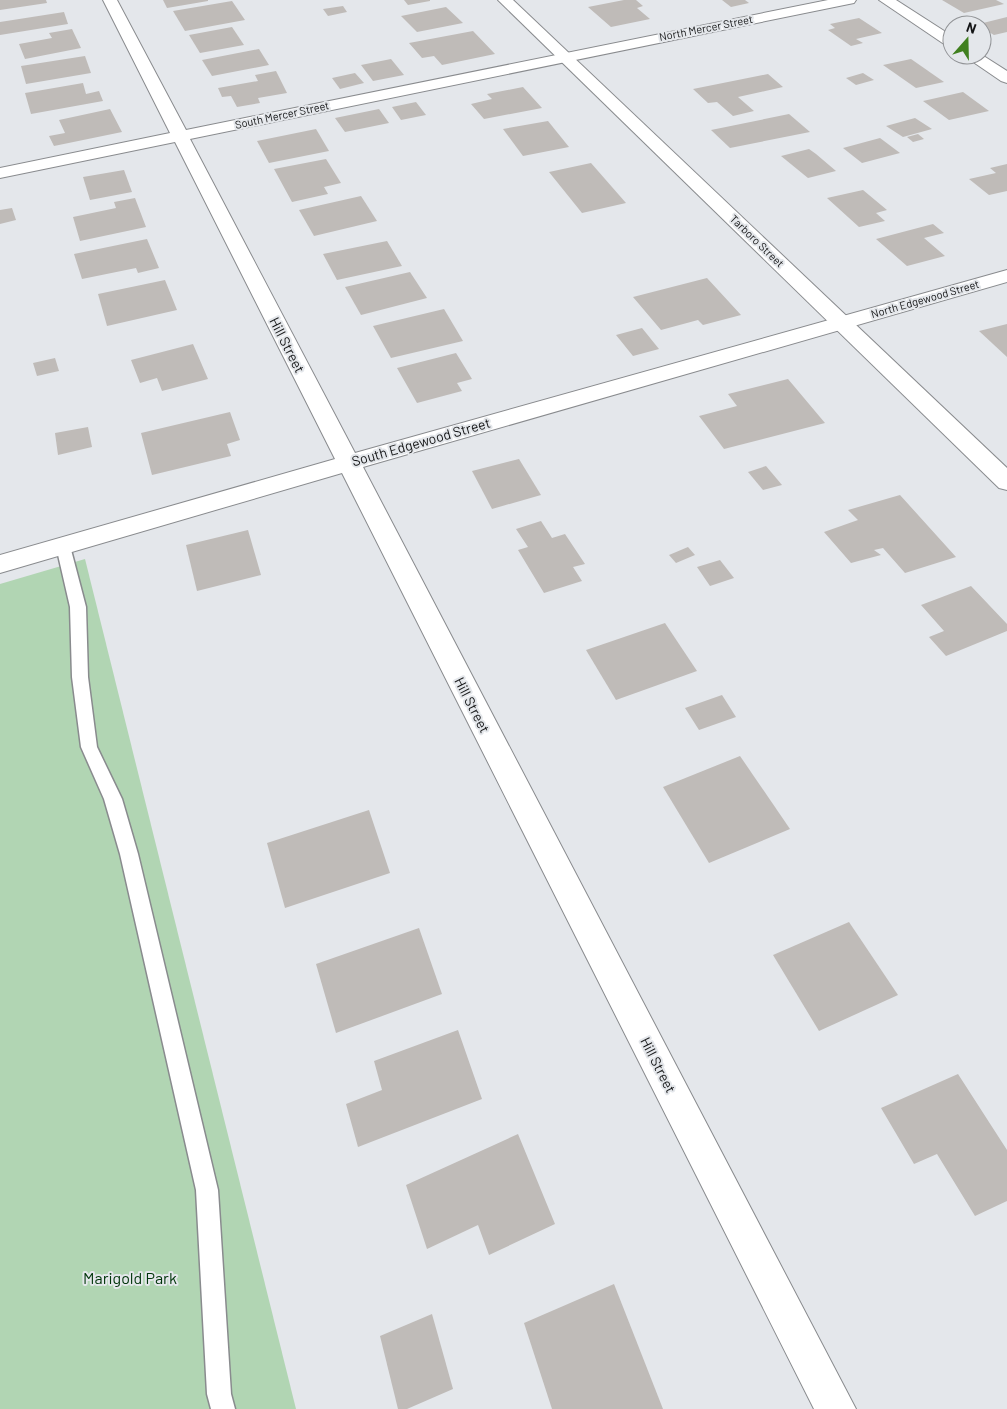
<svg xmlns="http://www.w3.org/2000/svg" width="1007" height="1409" font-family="Barlow,sans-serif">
<rect width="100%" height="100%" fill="#e4e7eb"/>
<path fill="#b1d5b3" d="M 85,559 L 296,1409 L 0,1409 L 0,584 Z"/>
<g fill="#bfbbb8">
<path d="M 0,0 L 46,0 L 47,3 L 0,10 Z"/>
<path d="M 163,0 L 208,0 L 208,1 L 167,8 Z"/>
<path d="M 404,0 L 430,0 L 430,1 L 408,5 Z"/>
<path d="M 624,0 L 636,0 L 643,6 L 637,8 L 650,19 L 611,27 L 588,7 Z"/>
<path d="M 722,0 L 745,0 L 749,3 L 731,7 Z"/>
<path d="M 942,0 L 996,0 L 1004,4 L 964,13 Z"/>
<path d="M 232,1 L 245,20 L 185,31 L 173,11 Z"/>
<path d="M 343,6 L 347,12 L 328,16 L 323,9 Z"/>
<path d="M 446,7 L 463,23 L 417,32 L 401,16 Z"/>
<path d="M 64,12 L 68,24 L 0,35 L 0,22 Z"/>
<path d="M 1007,17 L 1007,32 L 994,35 L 982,28 L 982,25 L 975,25 Z"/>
<path d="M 859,18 L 882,33 L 856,39 L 863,43 L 851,46 L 828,30 L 835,28 L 830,24 Z"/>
<path d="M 232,27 L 244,45 L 200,53 L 189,35 Z"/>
<path d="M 72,29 L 81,48 L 25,59 L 19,44 L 52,38 L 49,33 Z"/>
<path d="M 473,31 L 495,54 L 442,65 L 434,56 L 422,58 L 409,43 Z"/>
<path d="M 259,49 L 269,65 L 212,76 L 202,60 Z"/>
<path d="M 85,56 L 91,73 L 26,84 L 21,66 Z"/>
<path d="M 391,59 L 404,75 L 373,81 L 361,65 Z"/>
<path d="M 911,59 L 944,82 L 916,88 L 883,65 Z"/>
<path d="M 276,71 L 287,93 L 258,98 L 260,103 L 237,107 L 231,96 L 222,97 L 218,88 L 258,81 L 255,75 Z"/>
<path d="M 355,73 L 364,83 L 340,89 L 332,78 Z"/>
<path d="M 863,73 L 874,80 L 856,85 L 846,78 Z"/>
<path d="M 768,74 L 783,87 L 738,97 L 754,111 L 733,116 L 717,102 L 708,103 L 693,89 Z"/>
<path d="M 83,83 L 86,94 L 99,91 L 103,101 L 31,114 L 25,93 Z"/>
<path d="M 523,87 L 542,108 L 484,119 L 471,104 L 492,99 L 487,94 Z"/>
<path d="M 963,92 L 989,111 L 949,120 L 923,101 Z"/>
<path d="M 416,102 L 426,115 L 401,120 L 392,107 Z"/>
<path d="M 110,109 L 122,132 L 54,146 L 49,136 L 65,133 L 59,120 Z"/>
<path d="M 379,109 L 389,123 L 345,132 L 335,118 Z"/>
<path d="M 789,114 L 810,132 L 730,148 L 711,130 Z"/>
<path d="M 915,118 L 932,129 L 903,137 L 886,126 Z"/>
<path d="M 548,121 L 569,147 L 523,156 L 503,129 Z"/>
<path d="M 316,129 L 329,151 L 269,163 L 257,141 Z"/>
<path d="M 918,134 L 924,139 L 913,142 L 907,137 Z"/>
<path d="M 880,138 L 900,153 L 862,163 L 843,148 Z"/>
<path d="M 809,149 L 816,154 L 836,171 L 808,178 L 781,156 Z"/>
<path d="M 326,159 L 341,183 L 324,187 L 328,194 L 292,202 L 274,169 Z"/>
<path d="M 591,163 L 626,203 L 582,213 L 549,172 Z"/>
<path d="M 1007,164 L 1007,191 L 989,195 L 969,179 L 996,173 L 990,168 Z"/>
<path d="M 124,170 L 132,192 L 90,200 L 83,177 Z"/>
<path d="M 863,190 L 887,210 L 876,213 L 885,221 L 859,227 L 827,198 Z"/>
<path d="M 361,196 L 377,221 L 314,236 L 299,210 Z"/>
<path d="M 135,198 L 146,227 L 80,241 L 73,217 L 116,208 L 114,202 Z"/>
<path d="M 12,208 L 16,220 L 0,224 L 0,210 Z"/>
<path d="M 933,224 L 944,233 L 924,238 L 945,256 L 907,266 L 876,239 Z"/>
<path d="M 147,239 L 159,268 L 138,273 L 136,268 L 82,279 L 74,254 Z"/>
<path d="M 387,241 L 402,266 L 337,280 L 323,254 Z"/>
<path d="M 410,272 L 427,298 L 361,315 L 345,287 Z"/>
<path d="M 707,278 L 741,315 L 703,325 L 698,320 L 661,330 L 633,297 Z"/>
<path d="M 165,280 L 177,310 L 107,326 L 98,294 Z"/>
<path d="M 444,309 L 463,341 L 391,358 L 373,326 Z"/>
<path d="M 1007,324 L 1007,357 L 979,331 Z"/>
<path d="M 642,328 L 659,349 L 633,356 L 616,335 Z"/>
<path d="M 193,344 L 208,379 L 162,391 L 157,378 L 140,383 L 131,360 Z"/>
<path d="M 456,353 L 472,379 L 457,383 L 462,391 L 417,403 L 397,368 Z"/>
<path d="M 55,358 L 59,371 L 37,376 L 33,363 Z"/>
<path d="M 788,379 L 825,423 L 724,449 L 699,416 L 737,406 L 728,394 Z"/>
<path d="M 230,412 L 240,440 L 227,444 L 231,456 L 152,475 L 141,433 Z"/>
<path d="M 88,427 L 92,447 L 58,455 L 55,433 Z"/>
<path d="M 519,459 L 541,495 L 492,509 L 472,471 Z"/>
<path d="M 766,466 L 782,485 L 763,490 L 748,472 Z"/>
<path d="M 900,495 L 956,557 L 905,573 L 883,548 L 874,550 L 881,555 L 851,563 L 824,532 L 858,520 L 848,510 Z"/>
<path d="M 541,521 L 552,538 L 565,534 L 585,564 L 573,567 L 582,581 L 544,593 L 518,550 L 528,547 L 516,529 Z"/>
<path d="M 248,530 L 261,575 L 197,591 L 186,545 Z"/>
<path d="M 688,547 L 695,555 L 676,563 L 669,555 Z"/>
<path d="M 720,560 L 734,578 L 710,586 L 697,567 Z"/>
<path d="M 971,586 L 1007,624 L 1007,631 L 946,656 L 929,637 L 944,631 L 921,605 Z"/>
<path d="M 665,623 L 697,671 L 616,700 L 586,650 Z"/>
<path d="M 722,695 L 736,717 L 699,730 L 685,708 Z"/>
<path d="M 740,756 L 790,829 L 709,863 L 663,787 Z"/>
<path d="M 369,810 L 390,873 L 285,908 L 267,843 Z"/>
<path d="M 849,922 L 898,995 L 819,1031 L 773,955 Z"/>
<path d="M 419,928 L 442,994 L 336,1033 L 316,964 Z"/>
<path d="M 458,1030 L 482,1099 L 358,1147 L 346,1104 L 382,1090 L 374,1061 Z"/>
<path d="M 958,1074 L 1007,1150 L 1007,1201 L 975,1216 L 937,1154 L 914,1164 L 881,1108 Z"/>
<path d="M 518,1134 L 555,1224 L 489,1255 L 478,1225 L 427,1249 L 406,1185 Z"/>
<path d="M 614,1284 L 663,1409 L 552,1409 L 524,1323 Z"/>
<path d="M 432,1314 L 453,1389 L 407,1409 L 398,1409 L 380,1336 Z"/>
</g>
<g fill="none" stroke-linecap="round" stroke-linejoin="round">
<defs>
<path id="service" d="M 63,541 L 68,542 L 70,546 L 86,607 L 88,677 L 97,747 L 122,799 L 138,854 L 218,1190 L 231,1394 L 235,1409 L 211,1409 L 207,1394 L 196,1190 L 120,854 L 104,799 L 81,747 L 72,677 L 70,607 L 56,546 L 58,542 Z"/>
<g id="minor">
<path d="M 103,0 L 117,0 L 186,130 L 828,0 L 856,0 L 854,3 L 849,4 L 190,139 L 355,453 L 1007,270 L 1007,282 L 363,467 L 856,1409 L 814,1409 L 342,473 L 0,573 L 0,555 L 335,459 L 175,142 L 0,178 L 0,168 L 170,133 Z"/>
<path d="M 879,0 L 896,0 L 952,36 L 952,48 L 947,46 Z"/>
<path d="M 963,55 L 982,55 L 1007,71 L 1007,83 L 1001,81 Z"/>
</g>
<path id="tertiary" d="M 498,0 L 513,0 L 1007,468 L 1007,490 L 999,488 Z"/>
</defs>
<use href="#service" stroke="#898b8e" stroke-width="3"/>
<use href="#minor" stroke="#898b8e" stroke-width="2"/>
<use href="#tertiary" stroke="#898b8e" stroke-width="2"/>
<use href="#service" fill="#fff" fill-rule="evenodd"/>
<use href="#minor" fill="#fff" fill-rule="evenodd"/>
<use href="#tertiary" fill="#fff" fill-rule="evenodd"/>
</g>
<g text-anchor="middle" stroke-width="4" stroke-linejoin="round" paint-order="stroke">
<g font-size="11" fill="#141516" stroke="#e4e7eb">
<text transform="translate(706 28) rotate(-11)" y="4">North Mercer Street</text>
<text transform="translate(282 115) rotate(-12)" y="4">South Mercer Street</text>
<text transform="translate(757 241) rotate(44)" y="4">Tarboro Street</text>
<text transform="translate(925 299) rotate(-16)" y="4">North Edgewood Street</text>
</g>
<g font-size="14" fill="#141516" stroke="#e4e7eb">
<text transform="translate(287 345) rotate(63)" y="5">Hill Street</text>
<text transform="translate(421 442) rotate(-16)" y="5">South Edgewood Street</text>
<text transform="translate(472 705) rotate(63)" y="5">Hill Street</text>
<text transform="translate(658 1065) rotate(63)" y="5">Hill Street</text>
</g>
<g font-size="16" fill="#00350a" stroke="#e4e7eb">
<text x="130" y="1284">Marigold Park</text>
</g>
</g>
<g transform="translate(967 40) rotate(20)"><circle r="24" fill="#e4e7eb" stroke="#919396"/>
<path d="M0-4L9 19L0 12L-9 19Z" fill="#40801f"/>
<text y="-8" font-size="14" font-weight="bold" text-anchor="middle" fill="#141516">N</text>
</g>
</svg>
